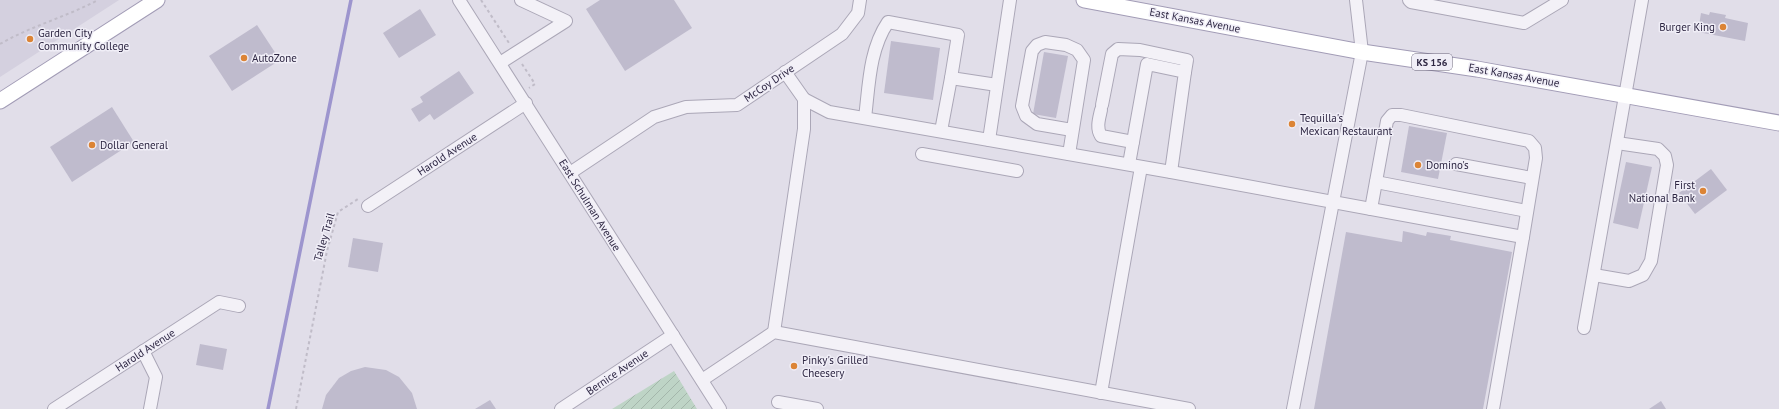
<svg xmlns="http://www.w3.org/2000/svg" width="1779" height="409" font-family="'PT Sans',sans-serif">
<defs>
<pattern id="garden-furrows" width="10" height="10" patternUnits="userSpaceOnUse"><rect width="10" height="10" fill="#bed4c6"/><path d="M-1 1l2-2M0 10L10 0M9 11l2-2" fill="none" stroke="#a4b6ab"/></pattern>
</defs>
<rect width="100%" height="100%" fill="#e1dee9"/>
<path fill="#d4d0df" d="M 0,0 L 119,0 L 0,77 Z"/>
<path fill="url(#garden-furrows)" d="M 674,371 L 697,409 L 612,409 Z"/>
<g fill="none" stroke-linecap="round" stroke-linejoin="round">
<path stroke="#9d95ce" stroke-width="3.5" d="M 268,409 L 351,0"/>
</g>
<g fill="#bfbbcd">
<path d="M 600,0 L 674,0 L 692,28 L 625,71 L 586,9 Z"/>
<path d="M 420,9 L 436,35 L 399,58 L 383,33 Z"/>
<path d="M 1710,12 L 1726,15 L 1725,18 L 1748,23 L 1745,41 L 1698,32 L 1701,13 L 1709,15 Z"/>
<path d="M 257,25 L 280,60 L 232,91 L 209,56 Z"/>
<path d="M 891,41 L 940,48 L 933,100 L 884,93 Z"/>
<path d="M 1044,52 L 1068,56 L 1056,118 L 1033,114 Z"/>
<path d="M 459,71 L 474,93 L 434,120 L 430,114 L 419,122 L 411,109 L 423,102 L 420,97 Z"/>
<path d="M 112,107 L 134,142 L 72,182 L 50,147 Z"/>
<path d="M 1409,126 L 1447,133 L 1438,179 L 1401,172 Z"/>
<path d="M 1626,162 L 1652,167 L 1638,229 L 1613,223 Z"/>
<path d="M 1711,169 L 1727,190 L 1695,214 L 1679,193 Z"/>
<path d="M 1403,231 L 1426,236 L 1427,232 L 1451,236 L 1450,240 L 1512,252 L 1483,409 L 1314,409 L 1346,232 L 1402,242 Z"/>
<path d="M 353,238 L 383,243 L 378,272 L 348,267 Z"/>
<path d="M 200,344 L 227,349 L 223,370 L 196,365 Z"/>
<path d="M 365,367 L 386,370 L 399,377 L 412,393 L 417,409 L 322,409 L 326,395 L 339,378 L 351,371 Z"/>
<path d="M 490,400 L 496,409 L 475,409 Z"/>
<path d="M 1661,401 L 1666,409 L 1649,409 Z"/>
</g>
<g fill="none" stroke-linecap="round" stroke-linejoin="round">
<defs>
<g id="minor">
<path d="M 459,0 L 720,409"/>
<path d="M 1409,0 L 1411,2 L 1524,23 L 1562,0"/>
<path d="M 500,63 L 566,21 L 521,0"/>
<path d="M 804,99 L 829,112 L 1171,172 L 1523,237 L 1493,409"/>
<path d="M 1102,105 L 1112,54 L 1118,49 L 1140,50 L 1187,60 L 1185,72"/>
<path d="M 1101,110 C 1099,119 1096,128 1101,136 L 1133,142"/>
<path d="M 865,118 C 869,86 869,50 888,22 L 958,35 L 951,78 L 997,85"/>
<path d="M 941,131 L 951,78"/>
<path d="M 989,140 L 1010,0"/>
<path d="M 922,154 L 1017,171"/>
<path d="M 1069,154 L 1084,60 L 1077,50 L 1066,45 L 1045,42 L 1037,45 L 1032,51 L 1022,106 L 1026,116 L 1037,124 L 1072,130"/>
<path d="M 1129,164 L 1147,64 L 1185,72 L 1171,172"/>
<path d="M 1456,164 L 1532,178"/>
<path d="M 570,173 L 654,117 L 686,107 L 737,105 L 842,34 L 858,13 L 860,0"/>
<path d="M 1376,182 L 1527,211"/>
<path d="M 368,206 L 526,103"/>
<path d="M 1371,209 L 1387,121 L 1392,115 L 1401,115 L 1529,141 L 1535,148 L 1536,158 L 1523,237"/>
<path d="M 1594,275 L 1629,281 L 1643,275 L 1651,261 L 1667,165 L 1665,156 L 1658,149 L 1617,143"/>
<path d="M 1584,328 L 1642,0"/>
<path d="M 774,332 L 804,129 L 804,99 L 785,72"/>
<path d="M 143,351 L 156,377 L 150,409"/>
<path d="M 702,380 L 774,332 L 1189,409"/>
<path d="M 1101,393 L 1141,167"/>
<path d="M 778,402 L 817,409"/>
<path d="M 54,409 L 219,302 L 239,306"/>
<path d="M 561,409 L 673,335"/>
<path d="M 1293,409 L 1362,52 L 1356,0"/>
</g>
<g id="major">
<path d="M 1084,0 L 1362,52 L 1477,69 L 1779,123"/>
<path d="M 0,101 L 157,0"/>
</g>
</defs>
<use href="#minor" stroke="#aba7b7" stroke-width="14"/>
<use href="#major" stroke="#a29cb6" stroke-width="17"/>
<g stroke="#c0bcc8" stroke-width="2" stroke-dasharray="3 3" stroke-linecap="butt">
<path d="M 481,0 L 509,43"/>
<path d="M 0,44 C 31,26 66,17 98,0"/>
<path d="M 522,64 L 535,84 L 529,88"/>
<path d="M 296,409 L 327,251 L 338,212 L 358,199"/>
</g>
<use href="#minor" stroke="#f3f1f7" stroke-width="12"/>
<use href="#major" stroke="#fff" stroke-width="15"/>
</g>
<g fill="#dc8435" stroke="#f0eef7" stroke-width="1.5">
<circle cx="1723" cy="27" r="4"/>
<circle cx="30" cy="39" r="4"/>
<circle cx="244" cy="58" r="4"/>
<circle cx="1292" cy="124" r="4"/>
<circle cx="92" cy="145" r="4"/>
<circle cx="1418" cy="165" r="4"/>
<circle cx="1703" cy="191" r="4"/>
<circle cx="794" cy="366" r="4"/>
</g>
<g text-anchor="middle" stroke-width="3" stroke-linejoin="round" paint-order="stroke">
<rect fill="#f0eef7" stroke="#686278" stroke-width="1" x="1412" y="54" width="40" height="16" rx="3"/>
<g font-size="10" font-weight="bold" fill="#2d2642">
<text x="1432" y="66">KS 156</text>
</g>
<g font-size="11" fill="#2d2642" stroke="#f0eef7">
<text transform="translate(1195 20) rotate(11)" y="4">East Kansas Avenue</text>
<text transform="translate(1514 75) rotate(10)" y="4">East Kansas Avenue</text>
<text transform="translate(769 83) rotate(-34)" y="4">McCoy Drive</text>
<text transform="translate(447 154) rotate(-33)" y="4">Harold Avenue</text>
<text transform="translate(590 205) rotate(58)" y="4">East Schulman Avenue</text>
<text transform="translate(324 237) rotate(-74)" y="4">Talley Trail</text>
<text transform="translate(145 350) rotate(-33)" y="4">Harold Avenue</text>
<text transform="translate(617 372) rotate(-34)" y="4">Bernice Avenue</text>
</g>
<g font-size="11" fill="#2d2642" stroke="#f0eef7" text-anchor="start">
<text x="1715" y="31" text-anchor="end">Burger King</text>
<text x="38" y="37">Garden City<tspan x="38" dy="13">Community College</tspan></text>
<text x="252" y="62">AutoZone</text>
<text x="1300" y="122">Tequilla's<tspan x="1300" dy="13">Mexican Restaurant</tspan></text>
<text x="100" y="149">Dollar General</text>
<text x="1426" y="169">Domino's</text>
<text x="1695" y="189" text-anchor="end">First<tspan x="1695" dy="13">National Bank</tspan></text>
<text x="802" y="364">Pinky's Grilled<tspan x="802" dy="13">Cheesery</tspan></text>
</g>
</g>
</svg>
